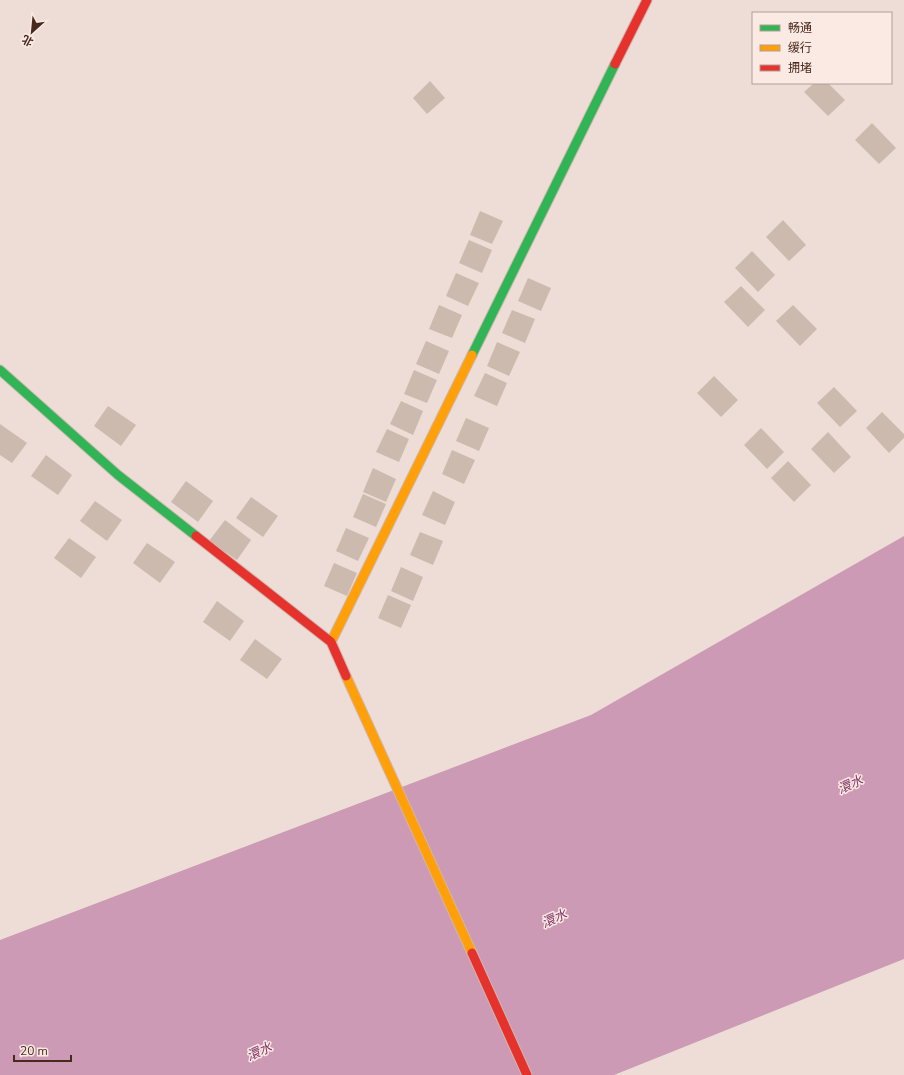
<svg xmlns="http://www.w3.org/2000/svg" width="904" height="1075" font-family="'Nunito Sans','Noto Sans SC',sans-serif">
<rect width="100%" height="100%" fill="#eeddd6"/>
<path fill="#cc9ab4" d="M 904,536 L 904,959 L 614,1075 L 0,1075 L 0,940 L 591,715 Z"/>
<g fill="#cdbaae">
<path d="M 430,81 L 445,98 L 427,114 L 413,98 Z"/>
<path d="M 814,83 L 828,83 L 845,100 L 828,116 L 804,92 Z"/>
<path d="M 872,123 L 896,148 L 879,164 L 855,140 Z"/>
<path d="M 480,211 L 503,221 L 492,244 L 470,235 Z"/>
<path d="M 783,220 L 806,245 L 789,261 L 766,237 Z"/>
<path d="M 469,240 L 492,250 L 482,273 L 459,263 Z"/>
<path d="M 752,251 L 775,275 L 758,292 L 735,268 Z"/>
<path d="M 456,273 L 479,283 L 468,306 L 446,296 Z"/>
<path d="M 528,278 L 551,288 L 541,311 L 518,301 Z"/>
<path d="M 741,286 L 765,310 L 748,327 L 724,302 Z"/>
<path d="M 439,305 L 462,315 L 452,338 L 429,329 Z"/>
<path d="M 793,305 L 817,329 L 800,346 L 776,321 Z"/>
<path d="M 512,310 L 535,319 L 525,343 L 502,333 Z"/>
<path d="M 426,341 L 449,351 L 439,374 L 416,364 Z"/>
<path d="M 497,342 L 520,352 L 509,376 L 487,366 Z"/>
<path d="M 414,370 L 437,380 L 427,403 L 404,394 Z"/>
<path d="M 485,373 L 507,383 L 497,406 L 474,396 Z"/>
<path d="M 714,376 L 738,400 L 721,417 L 697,393 Z"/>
<path d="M 834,387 L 857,411 L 840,427 L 817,403 Z"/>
<path d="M 401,401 L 423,411 L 413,435 L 390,424 Z"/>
<path d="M 108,406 L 136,425 L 121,446 L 94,426 Z"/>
<path d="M 882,412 L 904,434 L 904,438 L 889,453 L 866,428 Z"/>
<path d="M 466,418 L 489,428 L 479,451 L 456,441 Z"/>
<path d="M 0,424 L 27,443 L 12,463 L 0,455 Z"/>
<path d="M 761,428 L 784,452 L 767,469 L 744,445 Z"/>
<path d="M 387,429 L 409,439 L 399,462 L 376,452 Z"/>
<path d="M 828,432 L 851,457 L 834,473 L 811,449 Z"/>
<path d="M 452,450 L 475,460 L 464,484 L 442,474 Z"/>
<path d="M 46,455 L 72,475 L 58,495 L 31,476 Z"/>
<path d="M 788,461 L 811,485 L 794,502 L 771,478 Z"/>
<path d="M 373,468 L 396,479 L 386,502 L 363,492 Z"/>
<path d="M 186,481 L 213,501 L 198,522 L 171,502 Z"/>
<path d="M 433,491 L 455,502 L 445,525 L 422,515 Z"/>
<path d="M 363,494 L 386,504 L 376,527 L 353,517 Z"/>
<path d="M 251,497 L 278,516 L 263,537 L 236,518 Z"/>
<path d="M 95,501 L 122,520 L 107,541 L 80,521 Z"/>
<path d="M 225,520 L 251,540 L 237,560 L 209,541 Z"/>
<path d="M 346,528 L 369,538 L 358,561 L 336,551 Z"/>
<path d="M 420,532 L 443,541 L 433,565 L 410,555 Z"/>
<path d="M 69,538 L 96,557 L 81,578 L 54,558 Z"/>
<path d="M 147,543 L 175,562 L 160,583 L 133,563 Z"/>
<path d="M 334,563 L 357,573 L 347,596 L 324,586 Z"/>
<path d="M 401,567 L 423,577 L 413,601 L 391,591 Z"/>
<path d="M 388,595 L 411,605 L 401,628 L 378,618 Z"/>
<path d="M 217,601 L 244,621 L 230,641 L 203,622 Z"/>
<path d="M 255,639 L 282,659 L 267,679 L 240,660 Z"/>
</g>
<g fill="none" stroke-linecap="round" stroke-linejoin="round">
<defs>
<g id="fast">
<path d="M 472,355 L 615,64"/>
<path d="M 0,370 L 118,475 L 196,536"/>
</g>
<g id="slow">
<path d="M 331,642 L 472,355"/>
<path d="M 346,676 L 472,953"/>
</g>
<g id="jam">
<path d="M 615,64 L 647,0"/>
<path d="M 196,536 L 331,642 L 346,676"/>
<path d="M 472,953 L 527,1075"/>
</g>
</defs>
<use href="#fast" stroke="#ceb8af" stroke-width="11"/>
<use href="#slow" stroke="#ceb8af" stroke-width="11"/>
<use href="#jam" stroke="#ceb8af" stroke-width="11"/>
<use href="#fast" stroke="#30b455" stroke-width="9"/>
<use href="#slow" stroke="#ff9f0a" stroke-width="9"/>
<use href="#jam" stroke="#e5322d" stroke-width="9"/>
</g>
<g text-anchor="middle" stroke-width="3" stroke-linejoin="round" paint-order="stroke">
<g font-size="13" font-style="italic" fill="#813468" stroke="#faeae3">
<text transform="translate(850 784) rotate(-24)" y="5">澴水</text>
<text transform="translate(554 918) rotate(-24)" y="5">澴水</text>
<text transform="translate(259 1051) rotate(-24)" y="5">澴水</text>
</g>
</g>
<rect x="752" y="12" width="140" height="72" fill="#faeae3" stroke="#b29d94"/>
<rect x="760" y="25" width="20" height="6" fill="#30b455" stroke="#b29d94"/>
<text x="788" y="32" font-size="12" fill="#47291d">畅通</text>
<rect x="760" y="45" width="20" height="6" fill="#ff9f0a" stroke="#b29d94"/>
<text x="788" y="52" font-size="12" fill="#47291d">缓行</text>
<rect x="760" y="65" width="20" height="6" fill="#e5322d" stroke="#b29d94"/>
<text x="788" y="72" font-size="12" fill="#47291d">拥堵</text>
<g transform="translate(32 32) rotate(207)" stroke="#faeae3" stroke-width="3" paint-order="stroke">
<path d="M0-3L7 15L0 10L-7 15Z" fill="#47291d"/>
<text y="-6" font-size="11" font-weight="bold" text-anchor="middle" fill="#47291d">北</text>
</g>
<path d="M14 1055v6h57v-6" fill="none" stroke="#47291d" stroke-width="2"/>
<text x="20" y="1055" font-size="12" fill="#47291d" stroke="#faeae3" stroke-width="3" paint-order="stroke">20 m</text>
</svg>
